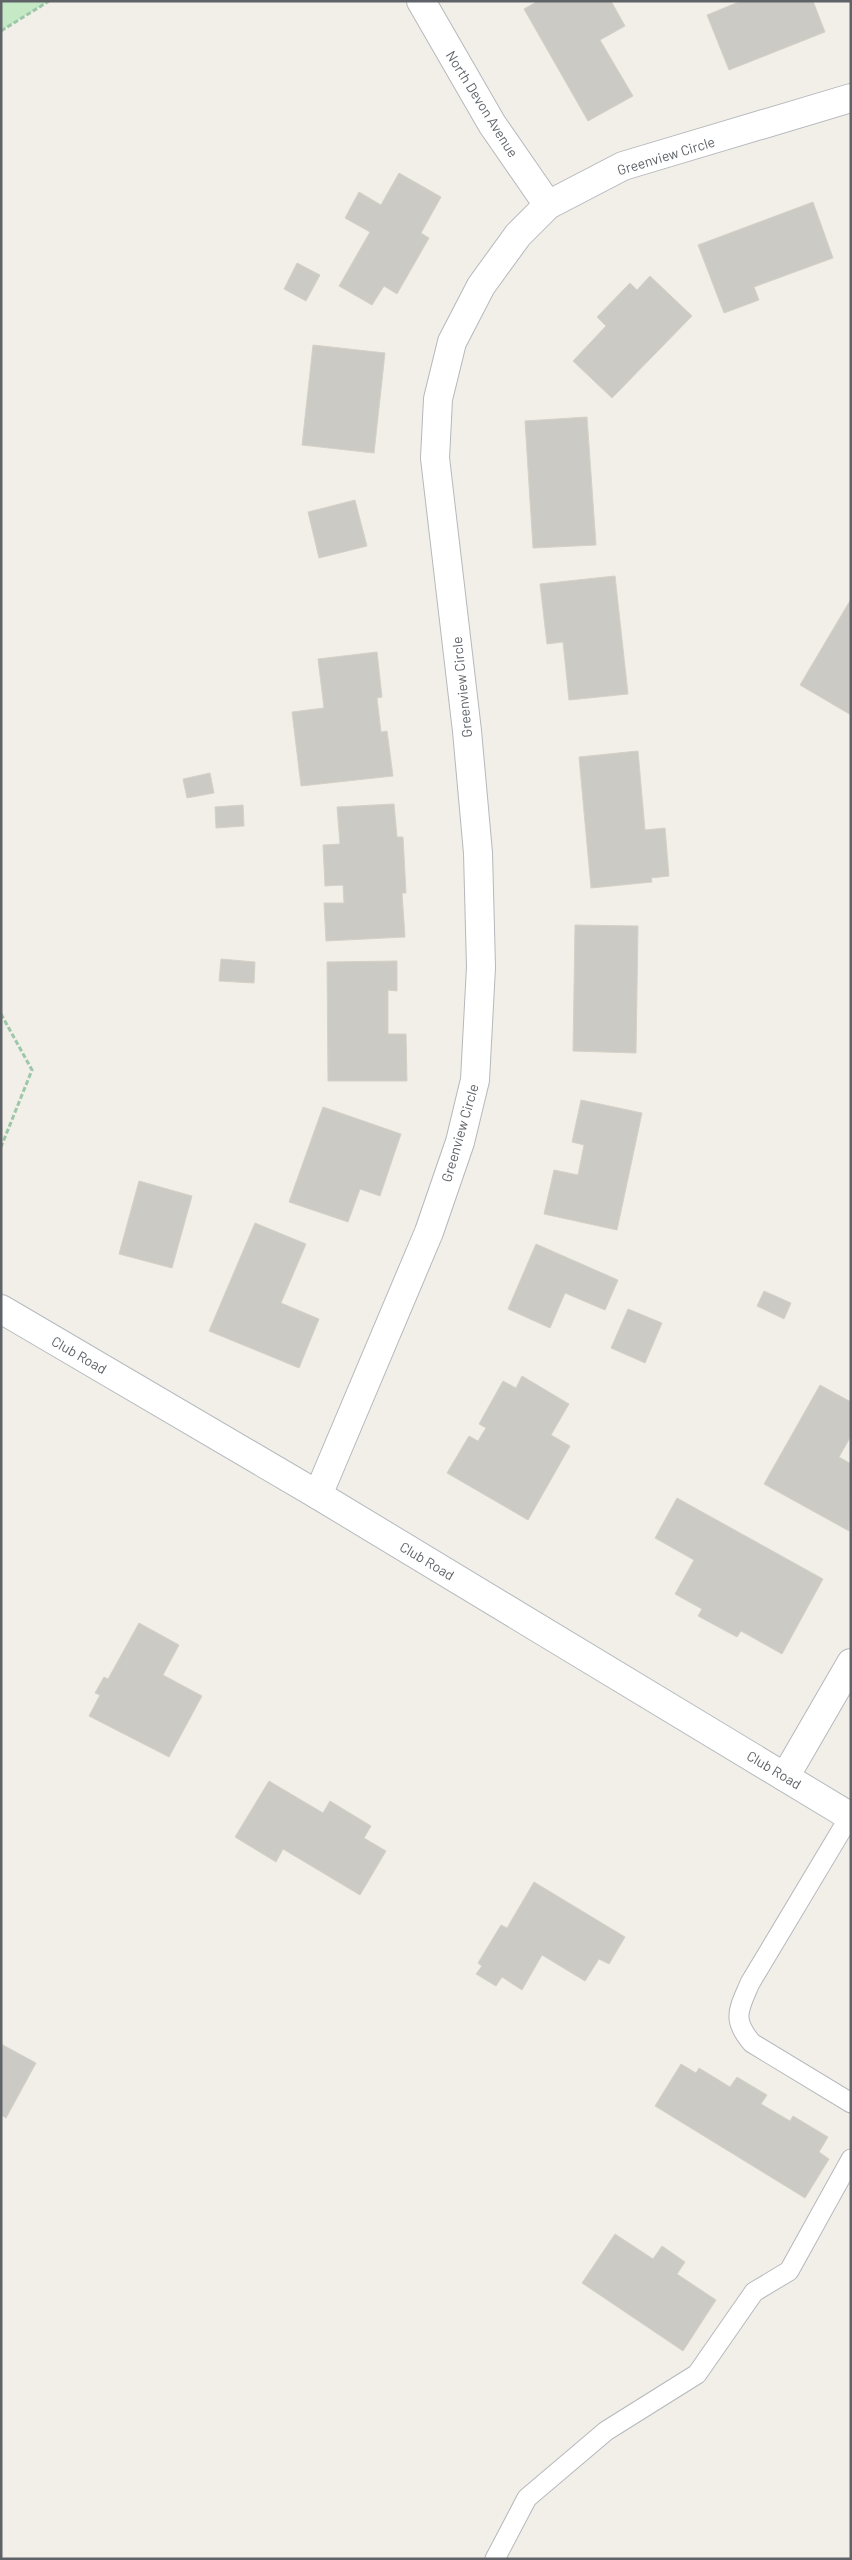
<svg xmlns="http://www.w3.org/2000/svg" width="852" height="2560" font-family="Barlow,sans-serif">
<rect width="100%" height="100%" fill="#f1efe8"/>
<path fill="#c5e8c5" d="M 1,1 L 49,1 L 1,31 Z"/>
<g fill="#cccac5" stroke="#d6d1c6">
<path d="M 538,1 L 611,1 L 625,26 L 600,40 L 633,96 L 588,121 L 524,9 Z"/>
<path d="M 741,1 L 813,1 L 825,32 L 729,70 L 707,15 Z"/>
<path d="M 399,173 L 441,197 L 421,233 L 429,238 L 397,294 L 384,286 L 372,305 L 339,286 L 370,232 L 345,218 L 359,192 L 381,205 Z"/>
<path d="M 813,202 L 833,258 L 754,287 L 759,300 L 724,313 L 698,245 Z"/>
<path d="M 297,263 L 320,275 L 306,301 L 284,289 Z"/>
<path d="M 650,276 L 692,316 L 612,398 L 573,361 L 606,326 L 597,317 L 630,283 L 637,290 Z"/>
<path d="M 313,345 L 385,353 L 374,453 L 302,445 Z"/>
<path d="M 587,417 L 596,545 L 533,548 L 525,421 Z"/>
<path d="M 355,500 L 367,546 L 319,558 L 308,512 Z"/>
<path d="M 615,576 L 628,694 L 569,700 L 563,642 L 547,644 L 540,584 Z"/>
<path d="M 851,599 L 851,715 L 800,685 Z"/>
<path d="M 377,652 L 382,697 L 377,698 L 381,732 L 387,731 L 393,776 L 301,786 L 292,712 L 324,708 L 318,659 Z"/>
<path d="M 638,751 L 645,830 L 665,828 L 669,876 L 651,878 L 652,882 L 591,888 L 579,757 Z"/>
<path d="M 210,773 L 214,793 L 187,798 L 183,779 Z"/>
<path d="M 394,804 L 397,837 L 403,837 L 406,893 L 402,893 L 405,937 L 326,941 L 324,903 L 344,903 L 343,885 L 325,886 L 323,845 L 340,844 L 337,807 Z"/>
<path d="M 243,805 L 244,826 L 216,828 L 215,807 Z"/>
<path d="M 575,925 L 638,926 L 636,1053 L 573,1051 Z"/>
<path d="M 221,959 L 255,962 L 254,983 L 219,981 Z"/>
<path d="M 397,961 L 397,991 L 388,990 L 388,1034 L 406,1034 L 407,1081 L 328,1081 L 327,962 Z"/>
<path d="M 581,1100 L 642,1113 L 617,1230 L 544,1214 L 554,1170 L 578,1175 L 584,1145 L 572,1142 Z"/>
<path d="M 323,1107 L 401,1134 L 380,1196 L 360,1189 L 348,1222 L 289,1202 Z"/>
<path d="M 139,1181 L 192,1196 L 172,1268 L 119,1254 Z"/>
<path d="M 255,1223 L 306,1244 L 281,1303 L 319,1319 L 299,1368 L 209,1331 Z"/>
<path d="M 536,1244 L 618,1280 L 605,1310 L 565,1293 L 550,1328 L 508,1309 Z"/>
<path d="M 764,1291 L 791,1303 L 784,1319 L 757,1306 Z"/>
<path d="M 628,1309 L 662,1323 L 645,1363 L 611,1348 Z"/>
<path d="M 522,1376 L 569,1404 L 551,1435 L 570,1446 L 528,1520 L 447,1473 L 469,1436 L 478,1441 L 486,1428 L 479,1424 L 503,1381 L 516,1388 Z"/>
<path d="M 820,1385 L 851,1402 L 851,1436 L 839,1457 L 851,1464 L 849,1531 L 764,1484 Z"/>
<path d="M 677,1498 L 823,1579 L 782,1654 L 741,1631 L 737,1637 L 698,1616 L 702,1609 L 675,1594 L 694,1560 L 655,1538 Z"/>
<path d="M 139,1623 L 179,1645 L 163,1675 L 202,1696 L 169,1757 L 89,1716 L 100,1695 L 95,1693 L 104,1677 L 108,1679 Z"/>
<path d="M 269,1781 L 323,1813 L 330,1801 L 371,1826 L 364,1838 L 386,1851 L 360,1895 L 283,1849 L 276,1862 L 235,1837 Z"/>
<path d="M 534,1882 L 625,1937 L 609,1964 L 599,1959 L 585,1981 L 542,1955 L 522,1990 L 502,1977 L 496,1986 L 476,1974 L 482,1966 L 478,1963 L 501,1925 L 507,1928 Z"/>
<path d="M 1,2044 L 36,2063 L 6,2118 L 1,2115 Z"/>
<path d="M 681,2064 L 696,2073 L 699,2068 L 730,2087 L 737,2077 L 767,2095 L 761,2104 L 790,2121 L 793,2116 L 828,2137 L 819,2152 L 829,2159 L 805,2198 L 655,2106 Z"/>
<path d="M 615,2234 L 653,2259 L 662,2246 L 685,2262 L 677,2274 L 716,2300 L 683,2351 L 582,2283 Z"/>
</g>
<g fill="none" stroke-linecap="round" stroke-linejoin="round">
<defs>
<g id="lane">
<path d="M 850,1816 L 750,1983 C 739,2009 731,2019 752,2043 L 851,2103"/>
<path d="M 495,2559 L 527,2498 L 606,2431 L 697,2374 L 754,2292 L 789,2271 L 851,2159"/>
</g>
<g id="street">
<path d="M 421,1 L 492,124 L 548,205"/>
<path d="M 318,1495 L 429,1232 L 460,1142 L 475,1080 L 481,967 L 478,853 L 467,731 L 435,458 L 438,399 L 452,342 L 481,286 L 518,235 L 548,205 L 623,166 L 851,98"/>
<path d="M 785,1777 L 851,1663"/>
</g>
<path id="secondary" d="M 1,1309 L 318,1495 L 851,1817"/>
</defs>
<use href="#lane" stroke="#b5b8bc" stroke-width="21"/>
<use href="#street" stroke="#b5b8bc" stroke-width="30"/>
<use href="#secondary" stroke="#b6babf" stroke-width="30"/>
<g stroke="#9cc7a9" stroke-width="3" stroke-dasharray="5 2.5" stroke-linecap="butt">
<path d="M 1,31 L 49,1"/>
<path d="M 1,1014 L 32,1070 L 1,1147"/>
</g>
<use href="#lane" stroke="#fff" stroke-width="19"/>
<use href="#street" stroke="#fff" stroke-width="28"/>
<use href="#secondary" stroke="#fff" stroke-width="28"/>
</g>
<g text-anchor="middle" stroke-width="5" stroke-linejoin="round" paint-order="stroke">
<g font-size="14" fill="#5f6368" stroke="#fff">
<text transform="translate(482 104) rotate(58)" y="5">North Devon Avenue</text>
<text transform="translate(666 156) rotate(-17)" y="5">Greenview Circle</text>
<text transform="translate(462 687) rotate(-96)" y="5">Greenview Circle</text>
<text transform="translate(460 1133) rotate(-74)" y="5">Greenview Circle</text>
<text transform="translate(79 1355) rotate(30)" y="5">Club Road</text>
<text transform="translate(427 1561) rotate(31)" y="5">Club Road</text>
<text transform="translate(774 1770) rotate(31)" y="5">Club Road</text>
</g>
</g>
<rect width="852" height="2560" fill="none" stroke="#5f6368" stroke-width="5"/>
</svg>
